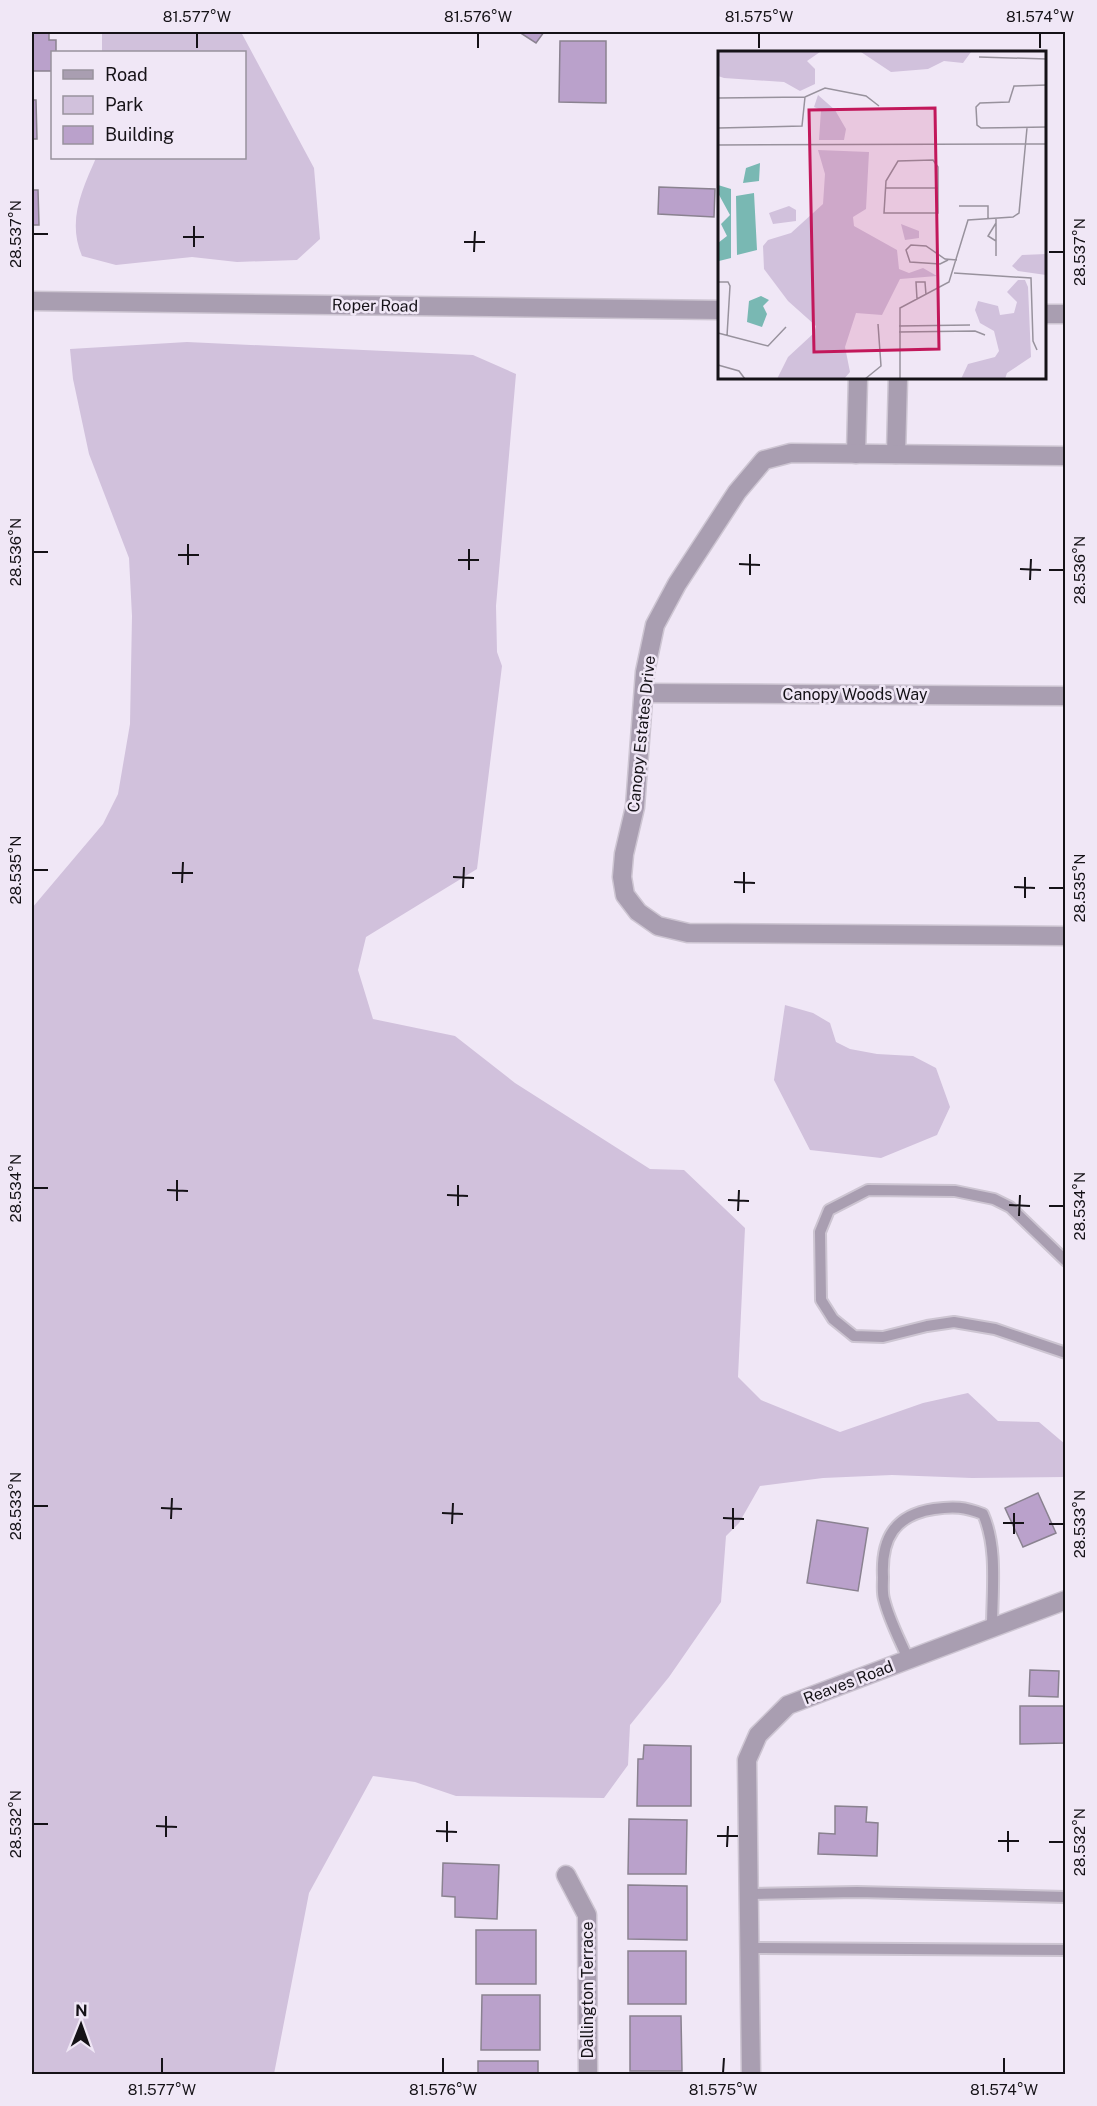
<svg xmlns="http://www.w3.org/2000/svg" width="1097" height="2106" font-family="'Public Sans',sans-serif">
<rect width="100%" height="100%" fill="#f0e7f6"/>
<g fill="#d1c1dc">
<path d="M 102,32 L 241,32 L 314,168 L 320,239 L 297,260 L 237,262 L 192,257 L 116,265 L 82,256 C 67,221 82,190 96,158 L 244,158 L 244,52 L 102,52 Z"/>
<path d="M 187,342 L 473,355 L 516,374 L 496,606 L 497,652 L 502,666 L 477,869 L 366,937 L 358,970 L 373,1019 L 455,1036 L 515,1083 L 650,1169 L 684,1170 L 745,1228 L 738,1377 L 761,1400 L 840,1432 L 923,1403 L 968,1393 L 998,1421 L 1039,1422 L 1065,1444 L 1065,1477 L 972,1478 L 892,1475 L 823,1478 L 760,1486 L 739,1523 L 726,1536 L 721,1602 L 669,1677 L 630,1725 L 628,1765 L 604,1798 L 456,1796 L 415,1782 L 373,1776 L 309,1893 L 274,2074 L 32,2074 L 32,908 L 103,824 L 118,794 L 130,724 L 132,616 L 129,558 L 89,454 L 73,379 L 70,349 Z"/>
<path d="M 785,1005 L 813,1013 L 830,1023 L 836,1042 L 850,1049 L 877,1054 L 913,1056 L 936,1068 L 950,1107 L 937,1135 L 881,1158 L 810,1150 L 774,1080 Z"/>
</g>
<g fill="#baa1cb" stroke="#8a8290" stroke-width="1.5">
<path d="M 32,32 L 49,32 L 49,40 L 56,40 L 56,52 L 52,52 L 52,71 L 32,71 Z"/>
<path d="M 519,32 L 544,32 L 536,43 Z"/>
<path d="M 560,41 L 606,41 L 606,103 L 559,102 Z"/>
<path d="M 32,100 L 36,100 L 37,139 L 32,139 Z"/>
<path d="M 659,187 L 715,189 L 714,217 L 658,214 Z"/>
<path d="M 32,190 L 38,190 L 39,225 L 32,225 Z"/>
<path d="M 1038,1493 L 1056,1533 L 1023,1547 L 1005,1508 Z"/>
<path d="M 817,1520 L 868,1528 L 858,1591 L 807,1583 Z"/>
<path d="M 1030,1670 L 1059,1671 L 1058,1697 L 1029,1696 Z"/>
<path d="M 1020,1706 L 1066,1706 L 1066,1743 L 1020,1744 Z"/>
<path d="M 644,1745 L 691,1746 L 691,1806 L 637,1806 L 638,1759 L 643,1759 Z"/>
<path d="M 835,1806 L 867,1807 L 866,1822 L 878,1823 L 877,1856 L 818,1854 L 819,1833 L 835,1834 Z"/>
<path d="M 629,1819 L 687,1820 L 686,1874 L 628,1874 Z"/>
<path d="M 443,1863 L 499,1865 L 497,1919 L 455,1917 L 455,1897 L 442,1896 Z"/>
<path d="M 628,1885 L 687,1886 L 687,1940 L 628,1939 Z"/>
<rect x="476" y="1930" width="60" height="54"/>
<rect x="628" y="1951" width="58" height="53"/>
<path d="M 482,1995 L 540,1995 L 540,2050 L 481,2050 Z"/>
<path d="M 630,2016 L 681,2016 L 682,2071 L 630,2071 Z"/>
<rect x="478" y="2061" width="60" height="13"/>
</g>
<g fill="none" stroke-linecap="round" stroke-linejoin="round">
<defs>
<g id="service">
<path d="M 1066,1261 L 1010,1207 L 994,1199 L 955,1191 L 868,1190 L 829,1210 L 820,1232 L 821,1300 L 833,1319 L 854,1336 L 883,1337 L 927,1326 L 954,1322 L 995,1329 L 1066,1353"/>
<path d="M 908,1659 C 900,1640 889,1620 884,1599 C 882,1592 883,1584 883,1577 C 881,1538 895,1515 934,1509 C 954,1506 965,1507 983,1514 C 998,1548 992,1591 992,1628"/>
<path d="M 749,1894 L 857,1892 L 1066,1897"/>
<path d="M 750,1948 L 1066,1950"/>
</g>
<g id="minor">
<path d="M 856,454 L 858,378"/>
<path d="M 896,454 L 898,378"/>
<path d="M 1066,456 L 791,453 L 764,460 L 737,492 L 677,584 L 655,625 L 645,672 L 635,807 L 624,854 L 622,877 L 625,895 L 638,912 L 658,926 L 688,933 L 1066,936"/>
<path d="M 644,693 L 1066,696"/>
<path d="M 566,1875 L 587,1915 L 588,2074"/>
</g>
<g id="tertiary">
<path d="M 32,301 L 719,310"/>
<path d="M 1044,314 L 1066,314"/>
<path d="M 751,2074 L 747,1760 L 758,1735 L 788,1705 L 1066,1600"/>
</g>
</defs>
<use href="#service" stroke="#cdc5d2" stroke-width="14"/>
<use href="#minor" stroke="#cdc5d2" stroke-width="21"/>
<use href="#tertiary" stroke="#cdc5d2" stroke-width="21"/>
<use href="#service" stroke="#a99eb1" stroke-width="10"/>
<use href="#minor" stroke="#a99eb1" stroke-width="18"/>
<use href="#tertiary" stroke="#a99eb1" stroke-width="18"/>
</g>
<path fill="none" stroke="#151217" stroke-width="2" d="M 197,48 L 197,33M 478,48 L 478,33M 759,48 L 759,33M 1040,48 L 1040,33M 33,234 L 48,234M 183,237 L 204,237M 464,242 L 485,242M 194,247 L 194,226M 474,252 L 475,231M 1049,252 L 1064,252M 33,552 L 48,552M 178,555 L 199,555M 458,560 L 479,560M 739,564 L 760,565M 188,565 L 188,544M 1020,569 L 1041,570M 469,570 L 469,549M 1049,570 L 1064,570M 750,575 L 750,554M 1030,580 L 1031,559M 33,870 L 48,870M 172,873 L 193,873M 453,877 L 474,878M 734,882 L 755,883M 182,883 L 183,862M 1014,887 L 1035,888M 463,888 L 464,867M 1049,888 L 1064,888M 744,893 L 744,872M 1025,898 L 1025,877M 33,1188 L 48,1188M 167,1190 L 188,1191M 447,1195 L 468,1196M 728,1200 L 749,1201M 177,1201 L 177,1180M 1009,1205 L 1030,1206M 458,1206 L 458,1185M 1049,1206 L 1064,1206M 738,1211 L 739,1190M 1019,1216 L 1020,1195M 33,1506 L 48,1506M 161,1508 L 182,1509M 442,1513 L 463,1514M 723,1518 L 744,1519M 171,1519 L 172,1498M 1003,1523 L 1024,1523M 452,1524 L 453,1503M 1049,1524 L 1064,1524M 733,1529 L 733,1508M 1014,1534 L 1014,1513M 33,1824 L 48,1824M 156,1826 L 177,1827M 436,1831 L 457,1832M 717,1836 L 738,1836M 166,1837 L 166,1816M 998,1841 L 1019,1841M 447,1842 L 447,1821M 1049,1842 L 1064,1842M 727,1847 L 728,1826M 1008,1852 L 1008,1831M 162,2073 L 162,2058M 443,2073 L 443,2058M 723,2073 L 724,2058M 1004,2073 L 1004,2058"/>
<g text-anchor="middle" stroke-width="5" stroke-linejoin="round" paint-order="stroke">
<g font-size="16" fill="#151217" stroke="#f0e7f6">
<text transform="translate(375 305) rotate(1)" y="6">Roper Road</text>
<text x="855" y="700">Canopy Woods Way</text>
<text transform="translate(641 734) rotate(-84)" y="6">Canopy Estates Drive</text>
<text transform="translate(848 1682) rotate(-21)" y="6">Reaves Road</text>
<text transform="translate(587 1990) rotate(-90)" y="6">Dallington Terrace</text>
</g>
</g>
<g transform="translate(718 51)">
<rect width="328" height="328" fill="#f0e7f6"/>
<path d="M 0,1 L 102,1 L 89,10 L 97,18 L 97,33 L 82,40 L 66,31 L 6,27 L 0,25 ZM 143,1 L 253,1 L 245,12 L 226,10 L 210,18 L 173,21 ZM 100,44 L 117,59 L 128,78 L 126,89 L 101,89 L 103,59 L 96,56 ZM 100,99 L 151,101 L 148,158 L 135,166 L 136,175 L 179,199 L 181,218 L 191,222 L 205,217 L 219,225 L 182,228 L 164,264 L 138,262 L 127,296 L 132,321 L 126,328 L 59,328 L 70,306 L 96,282 L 98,275 L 70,250 L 46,218 L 45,195 L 50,189 L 73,182 L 105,153 L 107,123 ZM 71,155 L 78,159 L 78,170 L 55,173 L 51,162 ZM 183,173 L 201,180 L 201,187 L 187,189 ZM 328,203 L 328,224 L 300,220 L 294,215 L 304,204 ZM 300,229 L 307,229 L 310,236 L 313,306 L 289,322 L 287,328 L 243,328 L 250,313 L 277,306 L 281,300 L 276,280 L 262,272 L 257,259 L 260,250 L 280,255 L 282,264 L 296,262 L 299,251 L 289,241 Z" fill="#d1c1dc"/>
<path d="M 42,112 L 41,130 L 25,132 L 28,117 ZM 0,134 L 13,138 L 13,207 L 1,210 L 0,192 L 9,185 L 3,173 L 12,164 L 0,142 ZM 36,142 L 39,199 L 19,204 L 18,145 ZM 43,245 L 51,249 L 45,255 L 49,263 L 44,276 L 29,271 L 31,250 Z" fill="#79b8b3"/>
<path fill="none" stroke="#98929d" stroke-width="1.5" d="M 261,6 L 329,8M 329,34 L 296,35 L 291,51 L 262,52 L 258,56 L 259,74 L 263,77 L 329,76M 0,47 L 87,46 L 107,37 L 148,45 L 161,55M 0,77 L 84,75 L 87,46M 0,94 L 329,93M 215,109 L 220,116 L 220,162 L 166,162 L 168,130 L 180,110 ZM 167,137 L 220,137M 241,155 L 270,155 L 270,167M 278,190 L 270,185 L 278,172M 278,205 L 278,167M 230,209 L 222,213 L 192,211 L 188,199 L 193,194 L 208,195 L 227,208 L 239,209M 236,222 L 313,227 L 315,290 L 319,299M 0,231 L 10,231 L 12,235 L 9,285M 199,248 L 198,231 L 207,231 L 208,244M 181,275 L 252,274M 181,281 L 257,280 L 267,284M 0,282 L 50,295 L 68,276M 0,314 L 21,320 L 27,328M 147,328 L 163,315 L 160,273M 182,328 L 182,257 L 231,231 L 250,169 L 295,166 L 301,162 L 309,77"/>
<path fill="#c2185b" fill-opacity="0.15" stroke="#c2185b" stroke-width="3" d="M 217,57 L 221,298 L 96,301 L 91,59 Z"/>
<rect width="328" height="328" fill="none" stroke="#151217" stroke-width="3"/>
</g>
<rect width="1097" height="2106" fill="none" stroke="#f0e7f6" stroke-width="66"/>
<rect x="51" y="51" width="195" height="108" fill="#f0e7f6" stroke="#98929d" stroke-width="1.5"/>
<rect x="63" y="70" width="30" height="9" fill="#a99eb1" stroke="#98929d" stroke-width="1.5"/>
<text x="105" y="81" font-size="18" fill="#151217">Road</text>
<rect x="63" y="96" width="30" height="18" fill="#d1c1dc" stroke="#98929d" stroke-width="1.5"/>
<text x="105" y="111" font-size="18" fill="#151217">Park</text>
<rect x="63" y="126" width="30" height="18" fill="#baa1cb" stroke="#98929d" stroke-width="1.5"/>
<text x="105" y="141" font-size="18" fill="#151217">Building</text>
<g transform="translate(81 2025) rotate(1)" stroke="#f0e7f6" stroke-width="4.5" paint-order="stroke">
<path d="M0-4.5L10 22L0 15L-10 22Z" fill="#151217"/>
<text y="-9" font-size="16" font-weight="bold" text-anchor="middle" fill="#151217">N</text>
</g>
<rect x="33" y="33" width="1031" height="2040" fill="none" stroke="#151217" stroke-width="2"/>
<g font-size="15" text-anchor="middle" fill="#151217">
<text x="197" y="22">81.577°W</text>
<text x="478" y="22">81.576°W</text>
<text x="759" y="22">81.575°W</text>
<text x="1040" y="22">81.574°W</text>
<text transform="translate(16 234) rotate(-90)" y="5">28.537°N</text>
<text transform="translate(1080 252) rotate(-90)" y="5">28.537°N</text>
<text transform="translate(16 552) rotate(-90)" y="5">28.536°N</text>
<text transform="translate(1080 570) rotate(-90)" y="5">28.536°N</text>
<text transform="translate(16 870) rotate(-90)" y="5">28.535°N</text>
<text transform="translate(1080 888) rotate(-90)" y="5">28.535°N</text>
<text transform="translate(16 1188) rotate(-90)" y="5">28.534°N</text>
<text transform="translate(1080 1206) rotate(-90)" y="5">28.534°N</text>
<text transform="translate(16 1506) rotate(-90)" y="5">28.533°N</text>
<text transform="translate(1080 1524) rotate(-90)" y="5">28.533°N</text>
<text transform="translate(16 1824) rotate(-90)" y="5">28.532°N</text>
<text transform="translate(1080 1842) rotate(-90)" y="5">28.532°N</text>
<text x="162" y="2095">81.577°W</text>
<text x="443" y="2095">81.576°W</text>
<text x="723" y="2095">81.575°W</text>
<text x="1004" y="2095">81.574°W</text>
</g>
</svg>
